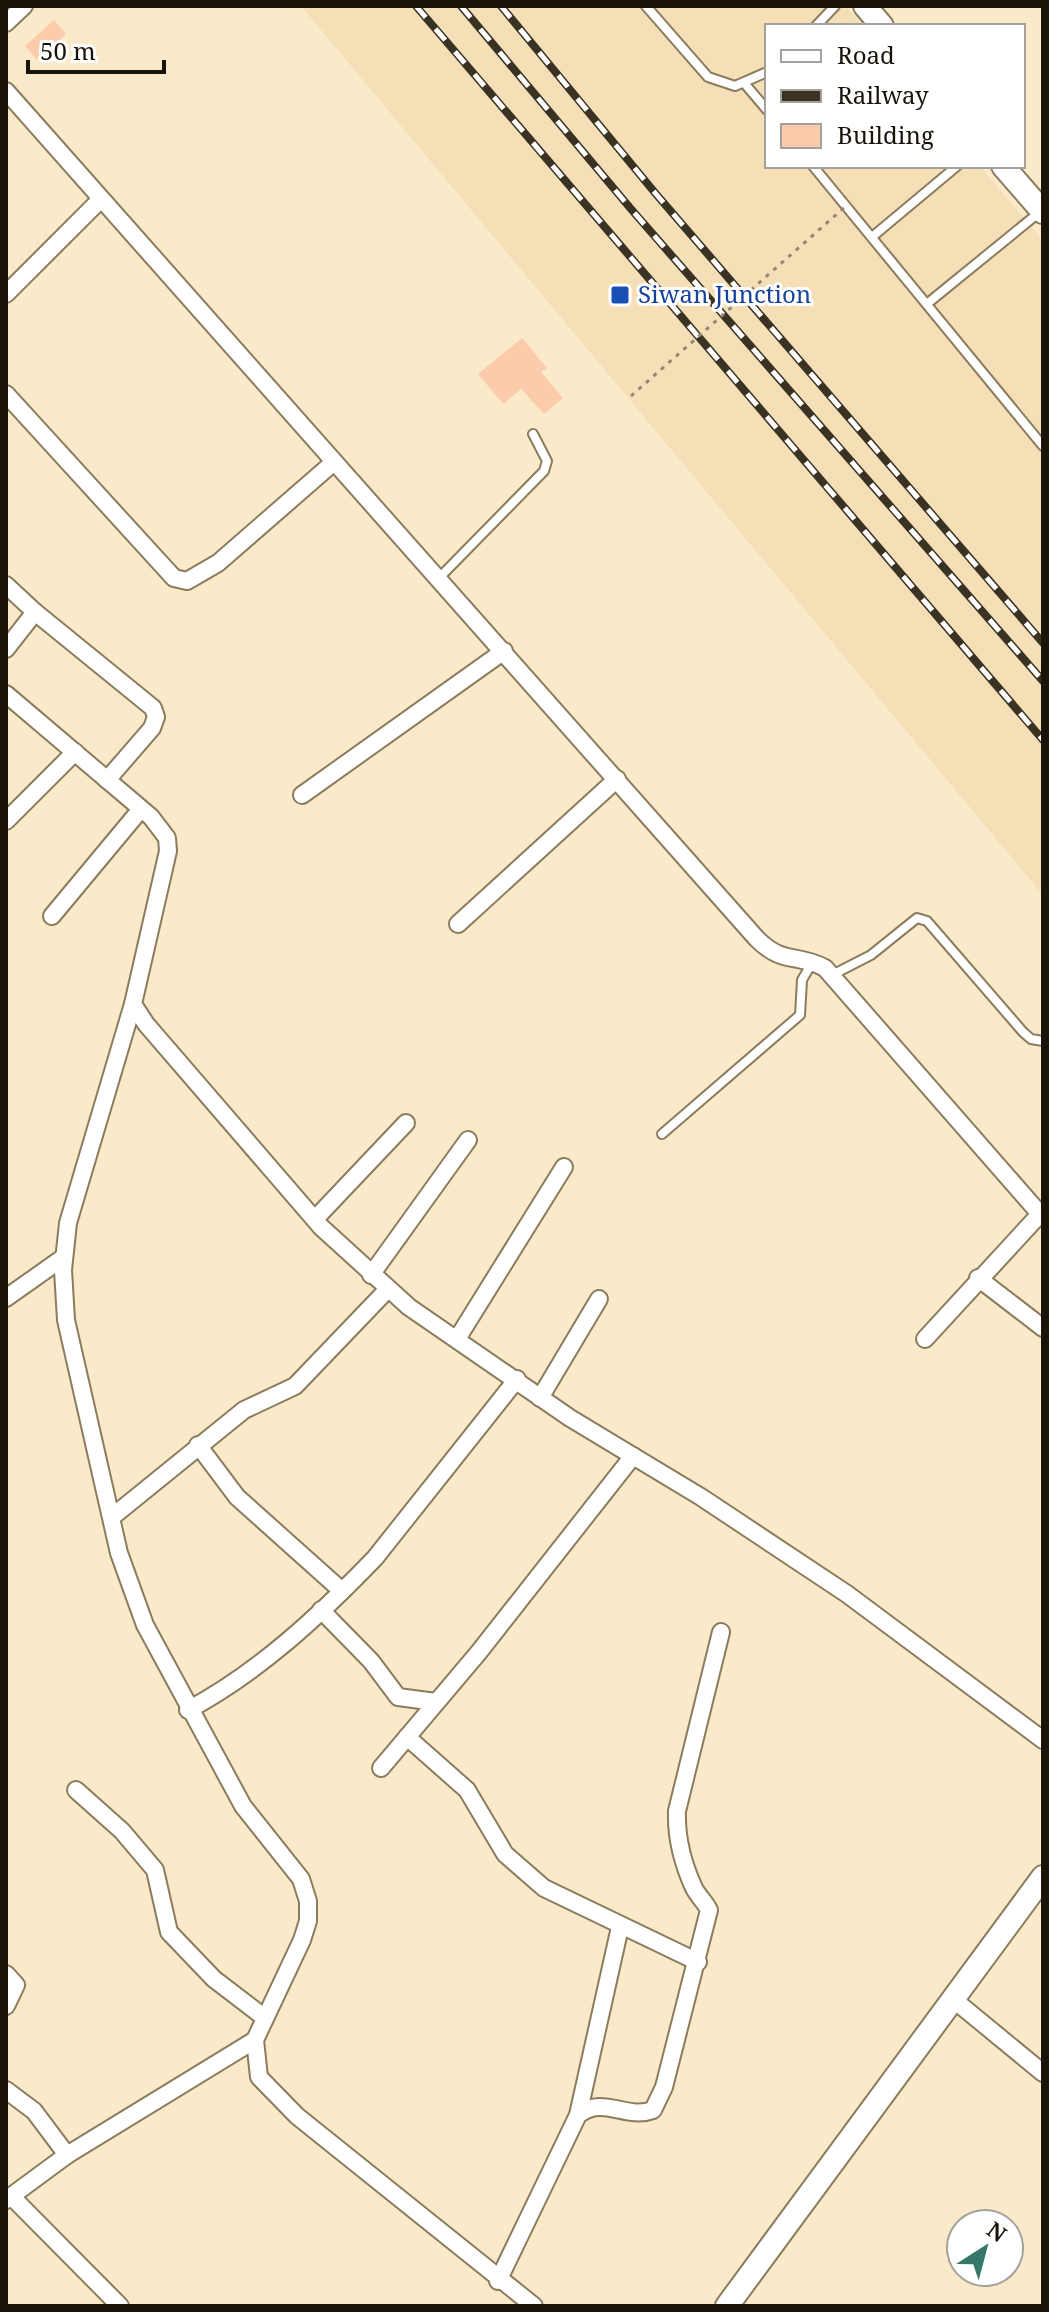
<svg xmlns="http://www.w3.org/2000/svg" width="1049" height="2312" font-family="'Noto Serif',serif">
<rect width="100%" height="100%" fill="#fbeac9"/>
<path fill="#f4dfb7" d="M 301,6 L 846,6 L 863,26 L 767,26 L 767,166 L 980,166 L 1043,241 L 1043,895 Z"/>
<g fill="#fbcbab">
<path d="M 54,20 L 66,34 L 37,60 L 25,46 Z"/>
<path d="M 522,338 L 547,368 L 541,372 L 563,398 L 544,414 L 521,389 L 503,404 L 478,374 Z"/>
</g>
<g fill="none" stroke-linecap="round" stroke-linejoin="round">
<defs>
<g id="lane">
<path d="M 646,6 L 708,77 L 735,86 L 767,72"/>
<path d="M 816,26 L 835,6"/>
<path d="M 745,84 L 767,110"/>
<path d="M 813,166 L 1043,446"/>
<path d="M 872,237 L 957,166"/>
<path d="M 928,303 L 1041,211"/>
<path d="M 439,578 L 544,471 L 547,461 L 533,434"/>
<path d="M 832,975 L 871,955 L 917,918 L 927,921 L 1023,1032 L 1031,1039 L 1043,1041"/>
<path d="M 662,1134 L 800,1015 L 802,980 L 812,963"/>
</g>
<g id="street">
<path d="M 6,23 L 24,6"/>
<path d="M 6,91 L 757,939 C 783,965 797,953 825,968 L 1040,1214 L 925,1339"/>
<path d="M 6,294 L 101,199"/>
<path d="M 6,394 L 174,578 L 187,581 L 218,563 L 334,462"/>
<path d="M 6,585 L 35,612 L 6,649"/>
<path d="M 35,612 L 153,708 L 156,717 L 152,728 L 107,780"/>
<path d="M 6,694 L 151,817 L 167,838 L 168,851 L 133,1004 L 146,1024 L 321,1227 L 409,1307 L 570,1418 L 701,1497 L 847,1594 L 1043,1740"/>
<path d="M 302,795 L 504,651"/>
<path d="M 6,821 L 75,752"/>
<path d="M 52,916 L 141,809"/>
<path d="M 458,924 L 617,779"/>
<path d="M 133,1004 L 68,1223 L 63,1270 L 66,1320 L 119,1553 L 145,1625 L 243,1806 L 301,1879 L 308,1901 L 308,1921 L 302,1940 L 255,2040 L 259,2077 L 297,2116 L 534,2306"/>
<path d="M 315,1219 L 406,1123"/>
<path d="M 371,1275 L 468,1140"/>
<path d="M 978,1278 L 1043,1328"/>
<path d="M 6,1298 L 64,1257"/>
<path d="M 457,1339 L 564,1167"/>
<path d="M 540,1398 L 599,1299"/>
<path d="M 198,1445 L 237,1497 L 342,1591"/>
<path d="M 112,1517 L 244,1410 L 295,1386 L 388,1289"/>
<path d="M 321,1610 L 371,1661 L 398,1697 L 436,1702"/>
<path d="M 188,1710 C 259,1672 319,1616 375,1558 L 517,1379"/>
<path d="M 407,1737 L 467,1790 L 505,1854 L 544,1888 L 698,1962"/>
<path d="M 381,1768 L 479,1652 L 633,1456"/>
<path d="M 76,1790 L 122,1831 L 155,1870 L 169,1932 L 214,1979 L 265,2018"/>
<path d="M 6,1974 L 16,1985 L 6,2006"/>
<path d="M 953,1999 L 1043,2073"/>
<path d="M 6,2090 L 34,2111 L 67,2155"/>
<path d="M 578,2115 L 620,1927"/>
<path d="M 11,2196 L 120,2306"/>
<path d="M 6,2200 L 67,2155 L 255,2040"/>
<path d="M 498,2281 L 578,2115 C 603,2095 626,2120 653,2110 L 664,2087 L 709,1910 C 705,1902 698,1896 694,1888 C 683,1864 676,1838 677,1811 L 721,1632"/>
</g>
<g id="secondary">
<path d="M 865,6 L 882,26"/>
<path d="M 1003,166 L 1043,212"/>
<path d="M 727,2306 L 1043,1877"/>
</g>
</defs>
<use href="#lane" stroke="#8b7c5d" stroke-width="12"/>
<use href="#street" stroke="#8b7c5d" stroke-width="20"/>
<use href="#secondary" stroke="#8b7c5d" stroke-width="26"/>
<use href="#lane" stroke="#fff" stroke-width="8"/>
<use href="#street" stroke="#fff" stroke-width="16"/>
<use href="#secondary" stroke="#fff" stroke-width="22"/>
<defs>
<g id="rail">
<path d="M 416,6 L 1043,740"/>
<path d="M 461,6 L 631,209 L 1043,681"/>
<path d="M 501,6 L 656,194 L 1043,643"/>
</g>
</defs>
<use href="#rail" stroke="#3a3223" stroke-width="8"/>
<use href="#rail" stroke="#fff" stroke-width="5" stroke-dasharray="15" stroke-linecap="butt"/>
<path stroke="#948871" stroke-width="3" stroke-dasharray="4 6" stroke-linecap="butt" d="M 631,396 L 846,206"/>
</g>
<rect fill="#1a4fb4" stroke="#fff" stroke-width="3" x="610" y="285" width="20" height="20" rx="4"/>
<g text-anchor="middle" stroke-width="6" stroke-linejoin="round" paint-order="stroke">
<g font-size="24" fill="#164399" stroke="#fff" text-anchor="start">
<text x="638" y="303">Siwan Junction</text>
</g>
</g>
<rect width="1049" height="2312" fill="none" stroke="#1a1408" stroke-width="16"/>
<rect x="765" y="24" width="260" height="144" fill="#ffffff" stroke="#a3a19c" stroke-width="2"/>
<rect x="781" y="50" width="40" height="12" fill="#ffffff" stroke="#a3a19c" stroke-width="2"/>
<text x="837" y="64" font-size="24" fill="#1a1408">Road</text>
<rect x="781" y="90" width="40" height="12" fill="#3a3223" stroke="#a3a19c" stroke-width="2"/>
<text x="837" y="104" font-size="24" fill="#1a1408">Railway</text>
<rect x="781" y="124" width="40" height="24" fill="#fbcbab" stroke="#a3a19c" stroke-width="2"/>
<text x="837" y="144" font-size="24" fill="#1a1408">Building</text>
<g transform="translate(985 2248) rotate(36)"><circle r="38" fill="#ffffff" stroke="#a3a19c" stroke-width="2"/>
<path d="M0-6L14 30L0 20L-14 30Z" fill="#357869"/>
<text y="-12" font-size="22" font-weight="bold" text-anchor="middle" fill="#1a1408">N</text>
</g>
<path d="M28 60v12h136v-12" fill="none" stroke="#1a1408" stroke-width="4"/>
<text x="40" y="60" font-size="24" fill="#1a1408" stroke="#ffffff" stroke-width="6" paint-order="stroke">50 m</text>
</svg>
